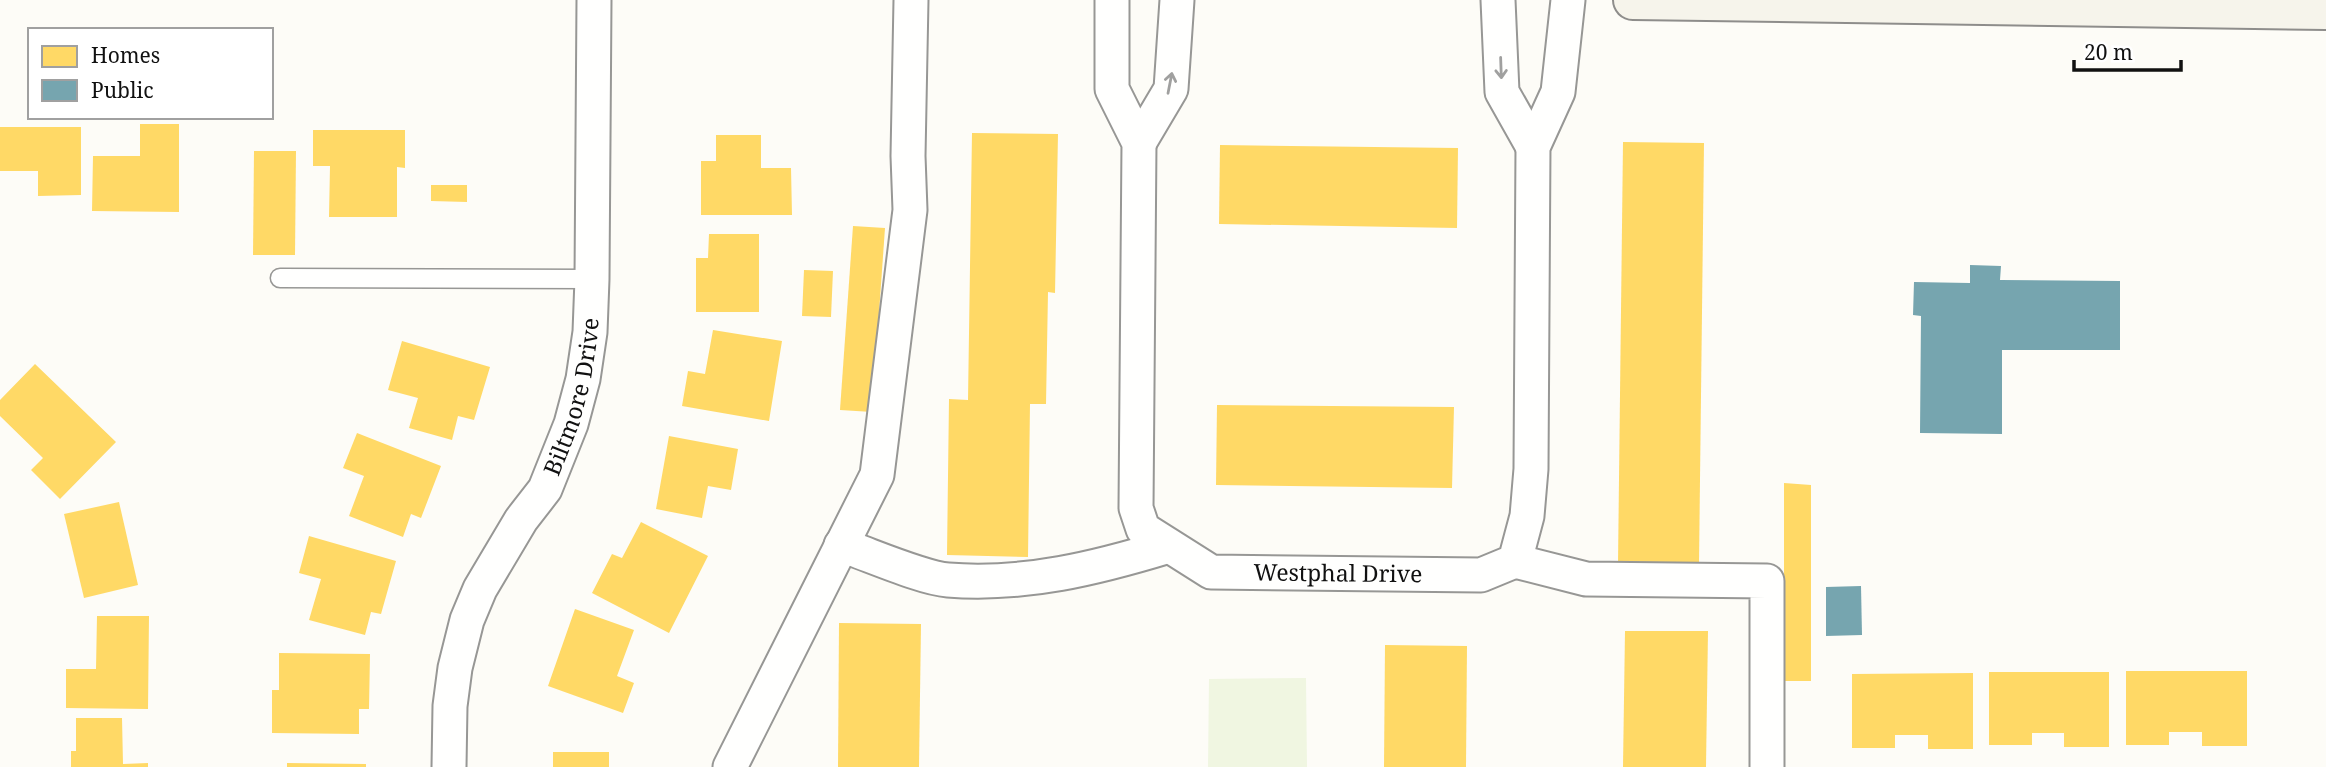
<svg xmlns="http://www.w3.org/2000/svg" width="2326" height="767" font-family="'Noto Serif',serif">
<rect width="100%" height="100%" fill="#fdfcf7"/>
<path fill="#f0f6e1" d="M 1306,678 L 1307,767 L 1208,767 L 1209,679 Z"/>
<g fill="#ffd966">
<path d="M 140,124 L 179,124 L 179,212 L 92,211 L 93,156 L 140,156 Z"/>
<path d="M 0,127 L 81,127 L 81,195 L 38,196 L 38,171 L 0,171 Z"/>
<path d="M 313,130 L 405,130 L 405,168 L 397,167 L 397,217 L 329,217 L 330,166 L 313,166 Z"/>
<path d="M 972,133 L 1058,134 L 1055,293 L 1048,292 L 1046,404 L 1030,404 L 1028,557 L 947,555 L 949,399 L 968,400 Z"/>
<path d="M 716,135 L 761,135 L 761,168 L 791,168 L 792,215 L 701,215 L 701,161 L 716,161 Z"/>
<path d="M 1623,142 L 1704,143 L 1699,565 L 1618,564 Z"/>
<path d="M 1220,145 L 1458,148 L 1457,228 L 1219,224 Z"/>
<path d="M 254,151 L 296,151 L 295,255 L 253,255 Z"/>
<path d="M 431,185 L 467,185 L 467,202 L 431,201 Z"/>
<path d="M 853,226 L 885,228 L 872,412 L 840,410 Z"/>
<path d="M 709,234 L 759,234 L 759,312 L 696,312 L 696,258 L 708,258 Z"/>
<path d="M 804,270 L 833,271 L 831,317 L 802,316 Z"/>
<path d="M 713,330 L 782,341 L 769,421 L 682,406 L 688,371 L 705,374 Z"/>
<path d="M 402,341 L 490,367 L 474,420 L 458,416 L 452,440 L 409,428 L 418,398 L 388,390 Z"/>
<path d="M 35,364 L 116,442 L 60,499 L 31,470 L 43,458 L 0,416 L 0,400 Z"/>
<path d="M 1217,405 L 1454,407 L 1452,488 L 1216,485 Z"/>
<path d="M 357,433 L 441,466 L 421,518 L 411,514 L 403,537 L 349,516 L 364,476 L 343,468 Z"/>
<path d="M 669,436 L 738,449 L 731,490 L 708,486 L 702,518 L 656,509 Z"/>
<path d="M 1784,483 L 1811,485 L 1811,681 L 1784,681 Z"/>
<path d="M 119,502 L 138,585 L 84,598 L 64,514 Z"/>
<path d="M 641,522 L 708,556 L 669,633 L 592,593 L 612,554 L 622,558 Z"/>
<path d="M 309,536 L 396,561 L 381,614 L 371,612 L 365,635 L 309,620 L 321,579 L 299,573 Z"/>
<path d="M 575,609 L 634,630 L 617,676 L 634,683 L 623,713 L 548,686 Z"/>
<path d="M 97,616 L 149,616 L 148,709 L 66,708 L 66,669 L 96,669 Z"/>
<path d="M 839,623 L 921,624 L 919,767 L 838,767 Z"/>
<path d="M 1625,631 L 1708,631 L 1706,767 L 1623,767 Z"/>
<path d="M 1385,645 L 1467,646 L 1466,767 L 1384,767 Z"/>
<path d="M 279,653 L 370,654 L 369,709 L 359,709 L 359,734 L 272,733 L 272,690 L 279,690 Z"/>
<path d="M 2126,671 L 2247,671 L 2247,746 L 2202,746 L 2202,732 L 2169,732 L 2169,745 L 2126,745 Z"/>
<path d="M 1989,672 L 2109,672 L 2109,747 L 2064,747 L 2064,733 L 2032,733 L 2032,745 L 1989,745 Z"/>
<path d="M 1973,673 L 1973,749 L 1928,749 L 1928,735 L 1895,735 L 1895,748 L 1852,748 L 1852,674 Z"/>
<path d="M 76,718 L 122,718 L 123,764 L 148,763 L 148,767 L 71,767 L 71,751 L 76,751 Z"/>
<rect x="553" y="752" width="56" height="15"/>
<path d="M 287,763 L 366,764 L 366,767 L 287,767 Z"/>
</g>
<g fill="#76a5af">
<path d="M 1970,265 L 2001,266 L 2000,280 L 2120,281 L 2120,350 L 2002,350 L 2002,434 L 1920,433 L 1921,316 L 1913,315 L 1914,282 L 1970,283 Z"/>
<path d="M 1861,586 L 1862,635 L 1826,636 L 1826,587 Z"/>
</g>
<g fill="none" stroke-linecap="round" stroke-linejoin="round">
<defs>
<path id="lane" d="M 280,278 L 592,279"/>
<g id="street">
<path id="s1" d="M 1112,0 L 1112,89 L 1139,143 L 1136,508 L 1143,529 L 1211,572 L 1481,575 L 1515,561 L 1527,516 L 1531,469 L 1533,147 L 1558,92 L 1568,0"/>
<path d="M 1498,0 L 1502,92 L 1533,147"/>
<path d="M 1139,143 L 1171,89 L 1177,0"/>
<path d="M 841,545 C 868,554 922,578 948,580 C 1025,586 1097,568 1169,546"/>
<path d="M 1515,561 L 1586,579 L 1767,581 L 1767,767"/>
<path id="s2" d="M 449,767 L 450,706 L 455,668 L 467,620 L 480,589 L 521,520 L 545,489 L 571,424 L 583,379 L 590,332 L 592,279 L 594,0"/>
<path d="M 730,767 L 877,475 L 910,210 L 908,156 L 911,0"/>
</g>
<path id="secondary" d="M 1633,0 L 2326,10"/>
</defs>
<use href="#lane" stroke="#979795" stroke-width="21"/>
<use href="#street" stroke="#979795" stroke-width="37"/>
<use href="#secondary" stroke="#8e8d8b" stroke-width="42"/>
<use href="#lane" stroke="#fffffe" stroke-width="18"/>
<use href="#street" stroke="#fffffe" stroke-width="33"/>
<use href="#secondary" stroke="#f6f4eb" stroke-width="38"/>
</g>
<defs><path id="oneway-shaft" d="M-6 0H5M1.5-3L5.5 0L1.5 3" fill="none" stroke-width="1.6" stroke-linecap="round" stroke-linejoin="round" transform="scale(1.75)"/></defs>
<g stroke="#a0a09f">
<use href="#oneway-shaft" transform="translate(1501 68) rotate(88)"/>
<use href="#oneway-shaft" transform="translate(1170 83) rotate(-79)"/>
</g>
<g text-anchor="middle" stroke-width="7" stroke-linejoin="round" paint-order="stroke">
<g font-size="23" fill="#111" stroke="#fff">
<text dy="8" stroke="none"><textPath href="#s2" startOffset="399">Biltmore Drive</textPath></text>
<text dy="8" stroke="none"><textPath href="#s1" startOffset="744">Westphal Drive</textPath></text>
</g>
</g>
<rect x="28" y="28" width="245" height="91" fill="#ffffff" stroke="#a0a0a0" stroke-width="2"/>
<rect x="42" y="46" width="35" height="21" fill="#ffd966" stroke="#a0a0a0" stroke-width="2"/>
<text x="91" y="63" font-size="21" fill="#111111">Homes</text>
<rect x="42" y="80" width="35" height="21" fill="#76a5af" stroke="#a0a0a0" stroke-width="2"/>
<text x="91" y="98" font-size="21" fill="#111111">Public</text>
<path d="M2074 60v10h107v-10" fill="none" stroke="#111111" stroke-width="3.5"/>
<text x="2084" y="60" font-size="21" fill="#111111" stroke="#ffffff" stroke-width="5" paint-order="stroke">20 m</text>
</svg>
